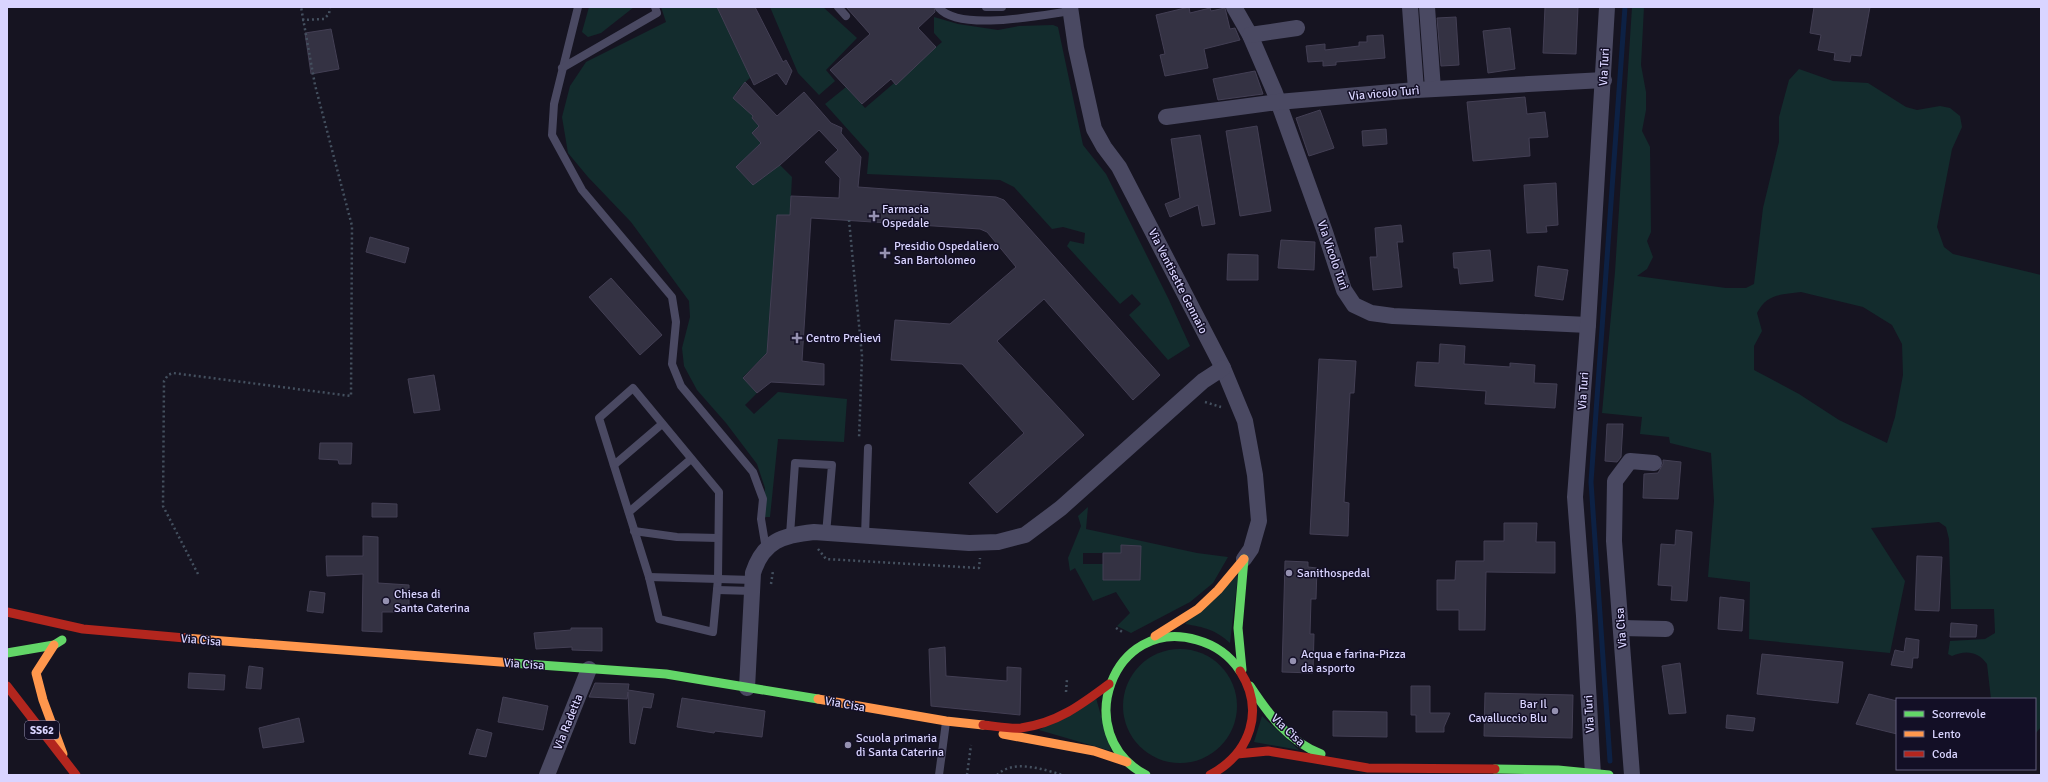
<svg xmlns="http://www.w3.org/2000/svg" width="2048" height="782" font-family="Signika,sans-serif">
<rect width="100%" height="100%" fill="#161421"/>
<g fill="#132c2d" fill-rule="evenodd">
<path d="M 589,7 L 634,7 L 601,33 L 588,37 L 582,32 Z"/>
<path d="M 661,7 L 717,7 L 751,77 L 740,87 L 733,98 L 759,110 L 752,118 L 759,126 L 752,133 L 761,143 L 736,167 L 753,185 L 779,164 L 792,177 L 790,215 L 777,215 L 767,353 L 743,377 L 757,393 L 745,405 L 754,414 L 778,392 L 847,399 L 844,442 L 778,439 L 770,517 L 762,517 L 765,488 L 757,464 L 726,423 L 697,390 L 684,366 L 682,348 L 690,317 L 689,301 L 631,222 L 588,177 L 568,153 L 562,117 L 570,86 L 586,62 L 666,22 Z"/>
<path d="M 770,7 L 823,7 L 857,38 L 826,70 L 835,81 L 819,95 L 798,73 Z"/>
<path d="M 1632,7 L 1644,7 L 1641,65 L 1646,92 L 1646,110 L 1642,131 L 1650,147 L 1651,232 L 1647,241 L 1653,257 L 1647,269 L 1637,276 L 1726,288 L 1746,288 L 1754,284 L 1763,208 L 1779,142 L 1779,117 L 1789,80 L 1799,69 L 1833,81 L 1868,83 L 1906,107 L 1917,110 L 1940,106 L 1950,108 L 1960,116 L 1962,127 L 1952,149 L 1937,227 L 1944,247 L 1953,254 L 2041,275 L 2041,727 L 2035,734 L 2035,699 L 1991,699 L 1987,664 C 1978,651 1965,650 1952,656 L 1948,654 L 1950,641 L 1985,639 L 1995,633 L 1994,609 L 1951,609 L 1949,539 L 1946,527 L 1939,522 L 1871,528 L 1905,581 L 1890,653 L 1749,639 L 1750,582 L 1708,577 L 1714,501 L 1711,453 L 1670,443 L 1669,437 L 1640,434 L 1642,417 L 1602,413 L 1615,272 ZM 1801,292 L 1863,307 L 1892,325 L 1902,344 L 1903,375 L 1895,417 L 1887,443 L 1839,420 L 1799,394 L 1754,370 L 1754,346 L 1762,331 L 1757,313 C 1767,293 1781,295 1801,292 Z"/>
<path d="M 934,17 L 958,24 L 998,30 L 1019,26 L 1053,25 L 1058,27 L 1083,145 L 1106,174 L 1169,300 L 1190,346 L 1168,360 L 1129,315 L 1141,304 L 1132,294 L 1120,304 L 1067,246 L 1070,241 L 1084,244 L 1085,233 L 1063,227 L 1052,229 L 1014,187 L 1000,180 L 867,174 L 869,153 L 825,104 L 846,87 L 865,108 L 942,42 L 934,33 Z"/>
<path d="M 1088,507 L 1086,529 L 1197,553 L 1228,557 L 1213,583 L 1190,602 L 1131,633 L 1117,626 L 1130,613 L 1116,592 L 1093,601 L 1075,568 L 1070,571 L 1068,558 L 1081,526 L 1078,516 ZM 1121,545 L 1140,546 L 1103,580 L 1103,564 L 1083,564 L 1083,553 L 1121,553 Z"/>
<path d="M 1238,575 L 1230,643 C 1216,630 1204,627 1185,624 Z"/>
<circle cx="1180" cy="706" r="57"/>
<path d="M 1096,698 L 1111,751 L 1039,730 Z"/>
<path d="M 1262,716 L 1299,750 L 1254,742 Z"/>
</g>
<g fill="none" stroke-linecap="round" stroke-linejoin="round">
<path stroke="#0d2144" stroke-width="5" d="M 1610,761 L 1591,482 L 1625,7"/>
</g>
<g fill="#343243" stroke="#433f54">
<path d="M 717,7 L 755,7 L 783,62 L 786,60 L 792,71 L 786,85 L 777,73 L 754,85 Z"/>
<path d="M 846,7 L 934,7 L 935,12 L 918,28 L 936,47 L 896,85 L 891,79 L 862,104 L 830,70 L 870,34 Z"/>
<path d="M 1189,7 L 1190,13 L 1210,8 L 1211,11 L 1225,8 L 1230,29 L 1235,28 L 1240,40 L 1204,49 L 1208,68 L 1165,76 L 1160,55 L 1165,54 L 1156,15 Z"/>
<path d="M 1545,7 L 1578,7 L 1576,54 L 1543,53 Z"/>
<path d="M 1814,7 L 1870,7 L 1861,56 L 1851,55 L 1850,62 L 1834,60 L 1835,53 L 1818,50 L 1821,35 L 1810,33 Z"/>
<path d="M 1456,17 L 1459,65 L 1441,66 L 1437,18 Z"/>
<path d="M 1510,28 L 1515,69 L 1488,73 L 1483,31 Z"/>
<path d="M 331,29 L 339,69 L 311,74 L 305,33 Z"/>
<path d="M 1383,35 L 1385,58 L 1336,62 L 1336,65 L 1323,66 L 1323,61 L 1308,62 L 1306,46 L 1325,44 L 1325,50 L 1359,46 L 1359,42 L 1367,42 L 1367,36 Z"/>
<path d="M 1255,71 L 1263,94 L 1218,100 L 1213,79 Z"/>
<path d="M 745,82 L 777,116 L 804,92 L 831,123 L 842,128 L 841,133 L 861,157 L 858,187 L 996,197 L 1004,200 L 1160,375 L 1133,400 L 1044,299 L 997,341 L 1084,435 L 997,513 L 969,483 L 1024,433 L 962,364 L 891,360 L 895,320 L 950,324 L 1016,267 L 987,232 L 980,229 L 811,218 L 802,361 L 824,364 L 824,385 L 771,382 L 757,393 L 743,378 L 767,353 L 777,215 L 790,215 L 791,196 L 839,198 L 840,178 L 825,162 L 838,150 L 819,130 L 780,165 L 753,185 L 736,167 L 761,143 L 752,133 L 759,126 L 752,118 L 753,116 L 733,98 Z"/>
<path d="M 1525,97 L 1527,114 L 1545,112 L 1548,137 L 1529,138 L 1530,156 L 1473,161 L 1467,102 Z"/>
<path d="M 1320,110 L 1334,148 L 1309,156 L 1296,118 Z"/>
<path d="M 1257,126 L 1271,211 L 1240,216 L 1226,131 Z"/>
<path d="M 1386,129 L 1387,144 L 1363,146 L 1362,131 Z"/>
<path d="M 1200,135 L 1215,224 L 1202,226 L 1198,205 L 1170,217 L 1165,204 L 1180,198 L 1171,139 Z"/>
<path d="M 1556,183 L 1558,225 L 1546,226 L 1547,232 L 1527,233 L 1524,185 Z"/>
<path d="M 1401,225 L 1403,242 L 1397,242 L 1402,287 L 1373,290 L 1370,257 L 1377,257 L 1375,228 Z"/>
<path d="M 370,237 L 409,248 L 405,263 L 366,252 Z"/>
<path d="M 1281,240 L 1315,242 L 1314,270 L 1278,268 Z"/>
<path d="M 1490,250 L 1493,281 L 1460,284 L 1458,268 L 1454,268 L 1453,253 Z"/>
<path d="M 1228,254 L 1258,255 L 1258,280 L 1227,280 Z"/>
<path d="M 1538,266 L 1568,270 L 1563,300 L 1535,296 Z"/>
<path d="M 611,278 L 662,335 L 640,355 L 589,297 Z"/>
<path d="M 1440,344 L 1465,346 L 1464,364 L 1510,367 L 1510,363 L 1535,365 L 1534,383 L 1557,384 L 1555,408 L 1485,404 L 1486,391 L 1415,386 L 1417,362 L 1439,363 Z"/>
<path d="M 1319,359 L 1356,361 L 1354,393 L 1350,393 L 1344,502 L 1349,503 L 1348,536 L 1310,534 Z"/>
<path d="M 434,375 L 440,410 L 414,413 L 408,379 Z"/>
<path d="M 1607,424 L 1623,424 L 1621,457 L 1617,462 L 1605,461 Z"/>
<path d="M 320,443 L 352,443 L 351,464 L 339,464 L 338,460 L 319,459 Z"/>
<path d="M 1663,460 L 1681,462 L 1678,499 L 1643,498 L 1644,474 L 1658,473 L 1663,464 Z"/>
<path d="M 372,503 L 397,504 L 397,517 L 372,517 Z"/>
<path d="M 1504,523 L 1537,523 L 1536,542 L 1555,542 L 1555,573 L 1486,572 L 1485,630 L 1459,630 L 1459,610 L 1437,610 L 1437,580 L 1455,580 L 1456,561 L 1484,561 L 1484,541 L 1504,541 Z"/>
<path d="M 1676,530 L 1692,532 L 1687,601 L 1671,600 L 1672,586 L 1658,585 L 1661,544 L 1675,545 Z"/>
<path d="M 363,536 L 378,537 L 378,583 L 409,585 L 409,612 L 382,612 L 382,632 L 362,631 L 363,574 L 327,576 L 326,556 L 363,556 Z"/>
<path d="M 1121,545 L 1141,546 L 1140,580 L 1103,580 L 1103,553 L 1121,553 Z"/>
<path d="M 1917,556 L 1942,557 L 1939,611 L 1915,610 Z"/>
<path d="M 1285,561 L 1308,562 L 1308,567 L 1317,568 L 1316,599 L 1311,599 L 1310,634 L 1314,634 L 1313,673 L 1282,672 Z"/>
<path d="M 310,591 L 325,593 L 323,613 L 307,611 Z"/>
<path d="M 1720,597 L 1744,600 L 1742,631 L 1718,629 Z"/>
<path d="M 1951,623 L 1977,625 L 1976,637 L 1950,637 Z"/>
<path d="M 571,628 L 602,628 L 602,651 L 572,650 L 572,647 L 536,649 L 534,633 L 571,630 Z"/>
<path d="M 1906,638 L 1919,640 L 1918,658 L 1913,658 L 1912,668 L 1891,665 L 1895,650 L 1904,652 Z"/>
<path d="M 945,647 L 946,676 L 1007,681 L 1007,667 L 1021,668 L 1020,715 L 931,706 L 929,649 Z"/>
<path d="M 1762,654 L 1843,662 L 1838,703 L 1757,694 Z"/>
<path d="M 1680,663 L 1686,713 L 1669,714 L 1662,666 Z"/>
<path d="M 249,666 L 263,668 L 261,689 L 246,688 Z"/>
<path d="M 189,673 L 225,675 L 224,690 L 188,688 Z"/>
<path d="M 595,683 L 629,684 L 628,690 L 654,694 L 651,708 L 643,707 L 635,744 L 630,743 L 628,692 L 627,699 L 589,697 Z"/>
<path d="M 1411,686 L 1430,686 L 1430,713 L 1450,713 L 1444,727 L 1444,732 L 1416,732 L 1416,715 L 1411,715 Z"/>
<path d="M 1485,693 L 1573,695 L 1572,738 L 1484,736 Z"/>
<path d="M 1869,694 L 1897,701 L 1897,734 L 1856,724 Z"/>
<path d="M 503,697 L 548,706 L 543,730 L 498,722 Z"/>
<path d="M 682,698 L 765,711 L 762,737 L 715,731 L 714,733 L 677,727 Z"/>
<path d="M 1333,711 L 1387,712 L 1387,737 L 1333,736 Z"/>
<path d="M 1727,715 L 1755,718 L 1753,731 L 1726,728 Z"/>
<path d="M 299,718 L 304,742 L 263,748 L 259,728 Z"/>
<path d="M 477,729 L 492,733 L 486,757 L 469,754 Z"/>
</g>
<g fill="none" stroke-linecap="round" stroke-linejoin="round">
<g stroke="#44505f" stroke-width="2.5" stroke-dasharray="2 3" stroke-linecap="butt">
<path d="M 302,20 L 324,19 L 329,14 L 330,7"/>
<path d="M 849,220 L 862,356 L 859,439"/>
<path d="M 1205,402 L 1221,407"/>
<path d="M 818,549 L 826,559 L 979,568 L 980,558"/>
<path d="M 198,574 L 163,506 L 164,381 L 168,375 L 173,373 L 351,396 L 352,226 L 315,85 L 301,7"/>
<path d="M 771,584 L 773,571"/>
<path d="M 1116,628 L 1124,633"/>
<path d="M 1066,692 L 1067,679"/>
<path d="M 967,775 L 971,745"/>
<path d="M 997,775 C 1013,759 1042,769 1063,775"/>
</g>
<g stroke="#4a4962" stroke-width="8">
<path d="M 578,7 L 554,104 L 552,135 L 582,190 L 672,297 L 676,322 L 672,364 L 681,386 L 753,472 L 763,499 L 761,519 L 766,549"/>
<path d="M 838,7 L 846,16"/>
<path d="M 986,7 L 1002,7"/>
<path d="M 939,8 C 960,32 1041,15 1071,11"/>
<path d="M 562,68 L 657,13 L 655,7"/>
<path d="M 633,388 L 719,492 L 718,579 L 713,632 L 659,619 L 649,577 L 599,418 Z"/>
<path d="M 614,465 L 662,424"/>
<path d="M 629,512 L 691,459"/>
<path d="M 634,531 L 677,537 L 718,538"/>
<path d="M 790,535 L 795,463 L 832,465 L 826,534"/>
<path d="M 865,536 L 868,448"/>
<path d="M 649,577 L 753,580"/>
<path d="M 717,590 L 753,591"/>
<path d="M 939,775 L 946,722"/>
</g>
<g stroke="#4a4962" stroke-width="16">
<path d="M 1070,7 L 1076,48 L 1094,129 L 1104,147 L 1119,167 L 1223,368 L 1245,421 L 1255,475 L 1259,521 L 1251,549 L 1244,559"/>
<path d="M 1234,7 L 1250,35 L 1275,93 L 1325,232 L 1344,290 L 1354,305 L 1371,313 L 1393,316 L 1588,325"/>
<path d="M 1410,7 L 1416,90"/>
<path d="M 1427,7 L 1433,89"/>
<path d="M 1250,35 L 1297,28"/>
<path d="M 1166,117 L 1278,102 L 1416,90 L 1604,80"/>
<path d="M 1621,628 L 1666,629"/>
<path d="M 747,688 L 753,573 C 763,541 783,535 814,532 L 969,543 L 998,542 L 1025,535 L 1061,508 L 1203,381 L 1223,368"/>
<path d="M 547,775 L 589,669"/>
<path d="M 1593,775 L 1584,616 L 1575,497 L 1588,325 L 1607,7"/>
<path d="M 1632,775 L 1614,541 L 1615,481 L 1630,461 L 1654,463"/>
</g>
<g stroke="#63d668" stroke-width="9">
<path d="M 7,653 L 54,645 L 62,640"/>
<path d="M 512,663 L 666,674 L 818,699"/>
<path d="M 1242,670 L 1238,628 L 1244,559"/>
<path d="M 1250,686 C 1270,716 1287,740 1321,754"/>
<path d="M 1495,769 L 1558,770 L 1609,775"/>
<path d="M 1146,775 C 1069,735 1113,615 1197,640 C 1215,645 1229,654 1240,671"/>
</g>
<g stroke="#ff974d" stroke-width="9">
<path d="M 1155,636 L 1198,609 L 1218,590 L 1244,559"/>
<path d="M 185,638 L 512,663"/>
<path d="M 54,645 L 36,673 L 43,700 L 63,754"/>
<path d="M 818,699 L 946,721 L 983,725"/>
<path d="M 1003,734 L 1094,751 L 1127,762"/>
</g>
<g stroke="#b3261e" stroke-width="9">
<path d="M 7,612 L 83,629 L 185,638"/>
<path d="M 7,686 L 76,775"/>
<path d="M 983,725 C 995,726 1009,729 1021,728 C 1057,723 1081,705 1109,684"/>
<path d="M 1237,754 L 1268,751 L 1368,768 L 1495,769"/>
<path d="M 1210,775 C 1251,753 1265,710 1240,671"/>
</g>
</g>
<g fill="#9591b1" stroke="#130f26" stroke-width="1.5">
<path d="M872 210h4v4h4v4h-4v4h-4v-4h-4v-4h4z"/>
<path d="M883 247h4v4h4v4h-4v4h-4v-4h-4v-4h4z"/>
<path d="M795 332h4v4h4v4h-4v4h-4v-4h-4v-4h4z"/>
<circle cx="1289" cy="573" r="4"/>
<circle cx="386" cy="601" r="4"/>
<circle cx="1293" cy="661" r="4"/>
<circle cx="1555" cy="711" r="4"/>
<circle cx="848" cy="745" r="4"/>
</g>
<g text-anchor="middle" stroke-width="3" stroke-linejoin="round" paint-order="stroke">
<rect fill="#130f26" stroke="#9e99be" stroke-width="1" x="25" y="721" width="34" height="18" rx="3"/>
<g font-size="11" font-weight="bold" fill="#d9d4ff">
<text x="42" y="734">SS62</text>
</g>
<g font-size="12" fill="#d9d4ff" stroke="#130f26">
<text transform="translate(1604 67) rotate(-87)" y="4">Via Turi</text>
<text transform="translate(1384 93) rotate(-5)" y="4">Via vicolo Turì</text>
<text transform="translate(1333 255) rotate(71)" y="4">Via Vicolo Turì</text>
<text transform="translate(1178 281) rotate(63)" y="4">Via Ventisette Gennaio</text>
<text transform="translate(1583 391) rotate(-86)" y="4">Via Turi</text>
<text transform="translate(1621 628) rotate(-94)" y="4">Via Cisa</text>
<text transform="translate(201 640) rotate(5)" y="4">Via Cisa</text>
<text transform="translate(524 664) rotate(4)" y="4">Via Cisa</text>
<text transform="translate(845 704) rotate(10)" y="4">Via Cisa</text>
<text transform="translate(1589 714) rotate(-93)" y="4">Via Turi</text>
<text transform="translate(568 722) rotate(-68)" y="4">Via Radetta</text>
<text transform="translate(1288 730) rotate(43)" y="4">Via Cisa</text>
</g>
<g font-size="12" fill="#d9d4ff" stroke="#130f26" text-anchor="start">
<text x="882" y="213">Farmacia<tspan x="882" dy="14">Ospedale</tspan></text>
<text x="894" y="250">Presidio Ospedaliero<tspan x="894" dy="14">San Bartolomeo</tspan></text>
<text x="806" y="342">Centro Prelievi</text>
<text x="1297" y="577">Sanithospedal</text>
<text x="394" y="598">Chiesa di<tspan x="394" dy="14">Santa Caterina</tspan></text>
<text x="1301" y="658">Acqua e farina-Pizza<tspan x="1301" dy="14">da asporto</tspan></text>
<text x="1547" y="708" text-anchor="end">Bar Il<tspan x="1547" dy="14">Cavalluccio Blu</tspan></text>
<text x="856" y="742">Scuola primaria<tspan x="856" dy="14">di Santa Caterina</tspan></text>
</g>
</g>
<rect width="2048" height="782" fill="none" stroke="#d9d4ff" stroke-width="16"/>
<rect x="1896" y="698" width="140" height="72" fill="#130f26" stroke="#625e7d"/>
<rect x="1904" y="711" width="20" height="6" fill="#63d668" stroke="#625e7d"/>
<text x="1932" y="718" font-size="12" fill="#d9d4ff">Scorrevole</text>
<rect x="1904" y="731" width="20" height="6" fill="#ff974d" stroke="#625e7d"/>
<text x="1932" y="738" font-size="12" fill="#d9d4ff">Lento</text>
<rect x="1904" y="751" width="20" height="6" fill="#b3261e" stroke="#625e7d"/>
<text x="1932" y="758" font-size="12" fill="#d9d4ff">Coda</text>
</svg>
